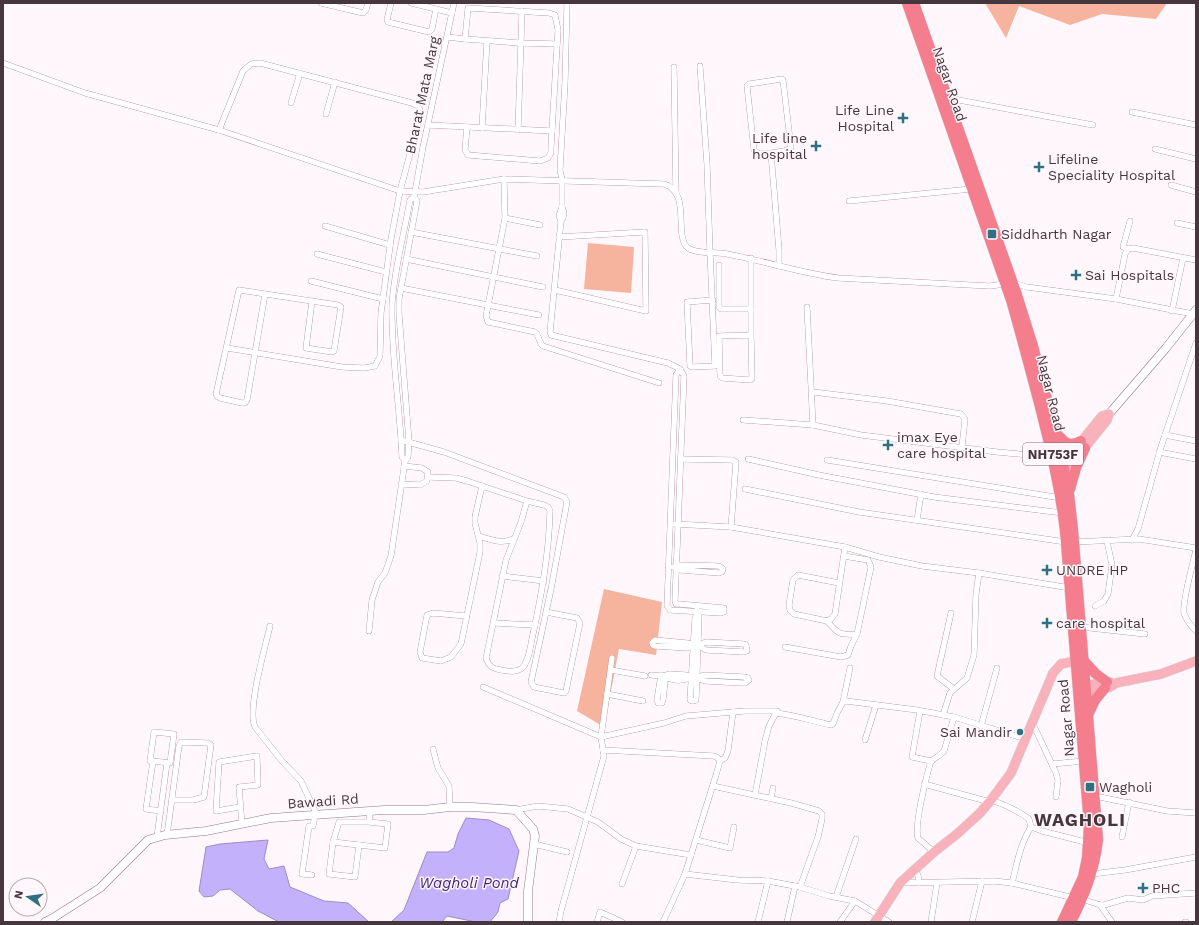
<svg xmlns="http://www.w3.org/2000/svg" width="1199" height="925" font-family="'Work Sans',sans-serif">
<rect width="100%" height="100%" fill="#fff7fb"/>
<g fill="#f6b39d">
<path d="M 985,3 L 1167,3 L 1156,19 L 1102,14 L 1070,25 L 1019,6 L 1006,38 Z"/>
<path d="M 588,243 L 634,247 L 631,293 L 584,289 Z"/>
<path d="M 604,589 L 662,602 L 656,655 L 619,649 L 604,727 L 577,711 Z"/>
</g>
<g fill="#c3b1fc" stroke="#9e8cc3">
<path d="M 466,818 L 489,820 L 509,829 L 519,851 L 508,899 L 500,903 L 498,912 L 490,922 L 476,922 L 447,916 L 442,922 L 391,922 L 404,910 L 427,852 L 448,852 L 454,848 L 458,834 Z"/>
<path d="M 268,840 L 264,859 L 269,869 L 284,866 L 290,887 L 324,901 L 348,903 L 369,922 L 279,922 L 258,911 L 230,889 L 220,890 L 213,896 L 204,897 L 199,891 L 206,847 L 220,844 Z"/>
</g>
<g fill="none" stroke-linecap="round" stroke-linejoin="round">
<defs>
<g id="street">
<path d="M 321,3 L 363,13 L 366,10 L 368,3"/>
<path d="M 391,3 L 387,20 L 388,22 L 429,32 L 432,29 L 436,9"/>
<path d="M 411,3 L 452,13"/>
<path d="M 447,37 L 465,39 L 468,8 L 549,13 L 555,15 L 558,30 L 551,147 L 551,153 L 548,158 L 540,161 L 468,155 L 465,150 L 467,127"/>
<path d="M 465,39 L 519,43 L 557,44"/>
<path d="M 3,63 L 85,93 L 219,130 L 400,191 L 423,192 L 504,179 L 664,184 C 692,192 673,236 688,248 C 696,254 717,252 727,254 C 765,261 800,273 838,278 L 970,285 L 990,286 L 1005,284"/>
<path d="M 700,66 L 707,164 L 710,252 L 715,366 L 692,367 L 690,366 L 687,302 L 713,300"/>
<path d="M 674,67 L 676,193"/>
<path d="M 948,98 L 1093,125"/>
<path d="M 291,103 L 300,73"/>
<path d="M 1132,112 L 1196,125"/>
<path d="M 326,114 L 335,82"/>
<path d="M 428,125 L 552,131"/>
<path d="M 482,128 L 487,41"/>
<path d="M 219,130 L 243,71 L 251,64 L 260,63 L 412,103 L 418,106 L 421,113 L 400,191 L 391,239 L 381,313 L 380,356 L 375,366 L 364,368 L 342,367 L 227,348"/>
<path d="M 518,130 L 522,11"/>
<path d="M 1155,149 L 1196,159"/>
<path d="M 771,153 L 784,151 L 791,148 L 783,80 L 782,79 L 749,84 L 747,86 L 754,150 L 757,153 L 771,153 L 779,250 L 779,266"/>
<path d="M 504,179 L 505,218"/>
<path d="M 1171,185 L 1196,192"/>
<path d="M 849,201 L 971,189"/>
<path d="M 562,207 L 559,216 L 561,221 L 550,332 L 551,335 L 668,363 L 680,369"/>
<path d="M 561,221 L 563,218 L 564,213 L 562,207 L 562,180 L 560,170 L 565,83 L 567,3"/>
<path d="M 1177,223 L 1196,227"/>
<path d="M 540,225 L 505,218 L 486,316 L 488,322 L 535,332 C 540,336 538,342 543,346 L 659,383"/>
<path d="M 325,226 L 390,245"/>
<path d="M 411,232 L 537,256"/>
<path d="M 1128,249 L 1123,247 L 1130,221"/>
<path d="M 317,254 L 386,272"/>
<path d="M 751,258 L 751,335 L 719,336 L 720,376 L 722,378 L 750,380 L 752,379 L 751,335"/>
<path d="M 406,259 L 543,287"/>
<path d="M 719,265 L 719,307 L 721,309 L 751,309"/>
<path d="M 1013,280 L 1017,284 L 1027,287 L 1116,299 L 1193,314"/>
<path d="M 311,281 L 383,299"/>
<path d="M 401,288 L 539,315"/>
<path d="M 555,290 L 646,311 L 645,232 L 559,237"/>
<path d="M 265,294 L 247,400 L 245,403 L 242,403 L 220,398 L 217,396 L 216,394 L 239,290 L 338,305 L 341,307 L 334,351 L 332,352 L 306,348 L 312,301"/>
<path d="M 1116,299 L 1125,254 L 1128,249 L 1133,248 L 1196,260"/>
<path d="M 807,307 L 813,425"/>
<path d="M 1172,311 L 1183,258"/>
<path d="M 680,369 L 684,376 L 675,601 L 676,604 L 679,604 L 724,608 L 724,612 L 721,613 L 670,610 L 667,606 L 676,375 Z"/>
<path d="M 813,392 L 887,401 L 961,414 L 965,419 L 962,447"/>
<path d="M 743,420 L 813,425 L 861,435 L 997,452 L 1053,457"/>
<path d="M 1165,435 L 1196,441"/>
<path d="M 401,440 L 444,452 L 564,497 L 567,502 L 551,589 L 531,682 L 534,687 L 564,693 L 566,691 L 580,623 L 577,618 L 546,612"/>
<path d="M 1159,452 L 1196,459"/>
<path d="M 680,459 L 733,460 L 736,462 L 731,527"/>
<path d="M 748,459 L 819,475 L 934,497 L 1063,513"/>
<path d="M 827,460 L 1061,498"/>
<path d="M 405,461 L 402,457 C 400,406 391,355 392,305 C 394,270 404,235 410,200 L 414,197 L 423,147 L 454,3"/>
<path d="M 428,477 L 456,478 L 467,481 L 527,501 L 544,505 L 548,507 L 550,511 C 549,555 541,597 532,639 C 530,648 529,661 522,668 C 516,673 508,671 501,670 C 492,668 489,667 486,658 L 506,560 L 521,522 L 527,501"/>
<path d="M 401,484 L 420,485 L 427,481 L 428,472 L 422,468 L 404,466"/>
<path d="M 745,489 L 859,512 L 1066,542"/>
<path d="M 917,520 L 921,494"/>
<path d="M 674,524 L 731,527 L 845,547 L 879,557 L 922,566 L 979,573 L 1070,588"/>
<path d="M 479,536 C 491,540 502,544 513,539"/>
<path d="M 1132,540 L 1138,529 L 1161,447 L 1196,343"/>
<path d="M 1074,542 L 1139,539 L 1196,548"/>
<path d="M 1196,550 C 1193,563 1182,602 1184,613 C 1186,620 1191,626 1196,631"/>
<path d="M 673,567 L 679,565 L 719,566 L 723,569 L 722,572 L 719,573 L 680,570 L 676,567"/>
<path d="M 502,576 L 544,581"/>
<path d="M 839,583 L 798,575 L 793,580 L 789,605 L 790,610 L 794,614 L 827,621 L 831,619 L 835,614 L 845,547"/>
<path d="M 1095,606 L 1104,601 L 1108,594 L 1112,565 L 1107,541"/>
<path d="M 697,610 L 699,616 L 696,700 L 692,701 L 690,700 L 695,618 L 698,612"/>
<path d="M 951,613 L 937,676 L 954,689"/>
<path d="M 466,616 L 433,613 L 427,615 L 420,652 L 422,658 L 441,661 L 451,657 L 461,644 L 480,552 L 480,543 L 475,523 L 475,517 L 482,486"/>
<path d="M 827,621 C 838,634 839,635 857,634 L 871,567 L 868,560 L 844,556"/>
<path d="M 494,623 L 535,625"/>
<path d="M 270,626 C 265,648 247,709 255,727 L 282,761 L 301,781 L 317,815"/>
<path d="M 1081,627 L 1145,634"/>
<path d="M 369,631 L 372,600 L 378,582 L 385,573 L 391,556 L 405,461 L 408,457 L 409,441 L 399,314 L 399,299 L 417,201 L 414,197"/>
<path d="M 693,645 L 687,648 L 655,646 L 653,645 L 652,643 L 655,640 L 687,643 L 698,645 L 706,642 L 744,644 L 746,645 L 747,651 L 744,652 L 706,650 L 698,645"/>
<path d="M 785,647 L 841,657 L 848,655 L 851,646 L 857,634"/>
<path d="M 611,670 L 645,676"/>
<path d="M 651,675 L 663,676"/>
<path d="M 663,676 L 665,682 L 663,700 L 662,703 L 658,703 L 657,700 L 660,681 Z"/>
<path d="M 692,677 C 682,682 673,681 663,676 L 670,674 L 686,675 L 705,681 L 742,683 L 745,683 L 749,680 L 748,678 L 744,677 L 704,675 L 697,678"/>
<path d="M 483,687 L 601,737 L 664,723 L 686,716 L 745,711 L 777,711 L 769,726 L 765,741 L 755,795"/>
<path d="M 607,694 L 643,701"/>
<path d="M 843,702 L 850,668"/>
<path d="M 920,711 L 912,757 L 931,761"/>
<path d="M 776,713 C 795,715 812,721 831,725 L 833,724 L 837,713 L 843,702 L 846,701 L 917,710 L 954,717 L 1026,739"/>
<path d="M 943,715 L 950,693 L 967,678 L 974,655 L 976,594 L 979,573"/>
<path d="M 1032,722 L 1056,773 L 1058,780 L 1056,797"/>
<path d="M 981,726 L 997,668"/>
<path d="M 865,740 L 876,705"/>
<path d="M 433,749 L 438,768 L 449,786 L 450,807"/>
<path d="M 603,750 L 714,756 L 718,758 L 720,761 L 716,775 L 685,874 L 663,922"/>
<path d="M 153,761 L 170,763 L 174,734 L 154,732 L 150,761 L 153,761 L 146,809 L 161,811"/>
<path d="M 720,761 L 725,758 L 728,751 L 733,712"/>
<path d="M 1052,764 L 1084,761"/>
<path d="M 924,784 L 990,802"/>
<path d="M 713,786 L 791,803 L 819,811 L 822,814 L 822,819 L 818,837 L 800,887"/>
<path d="M 1095,796 L 1167,811 L 1196,813"/>
<path d="M 771,798 L 773,788"/>
<path d="M 991,800 C 1006,805 1017,810 1029,819 L 1031,827"/>
<path d="M 240,807 L 216,811 L 219,762 L 257,756 L 258,785 L 239,787 L 242,824"/>
<path d="M 516,810 L 538,806 L 568,809 L 598,822 L 621,839 L 636,846 L 691,855"/>
<path d="M 369,822 L 388,824 L 385,848 L 359,845 L 355,877 L 329,874 L 333,842 L 339,822 L 369,822 L 370,811"/>
<path d="M 167,835 L 179,746 L 181,742 L 208,743 L 211,745 L 204,797 L 193,800 L 172,800"/>
<path d="M 157,837 L 167,763"/>
<path d="M 1122,837 L 1129,802"/>
<path d="M 696,840 L 730,848 L 734,827"/>
<path d="M 333,842 L 359,845"/>
<path d="M 534,844 L 567,852"/>
<path d="M 934,852 L 918,838 C 914,826 926,778 930,764 C 932,758 941,756 944,751 L 954,717"/>
<path d="M 913,871 L 918,875 L 919,883"/>
<path d="M 685,874 L 737,880 L 768,881 L 800,887 L 829,896 L 855,901 L 840,922"/>
<path d="M 1092,874 L 1125,870 L 1196,857"/>
<path d="M 312,875 L 302,874 L 309,826 L 313,826 L 315,815"/>
<path d="M 900,883 L 994,881 L 1012,883 L 1074,898"/>
<path d="M 1012,883 C 1017,864 1020,844 1031,827 L 1042,831 L 1089,843"/>
<path d="M 622,884 L 636,846"/>
<path d="M 836,897 L 856,839"/>
<path d="M 1082,899 L 1100,905 L 1104,905 L 1128,898 L 1143,900 L 1152,896 L 1196,893"/>
<path d="M 855,901 L 889,922"/>
<path d="M 1100,905 L 1112,922"/>
<path d="M 559,922 L 561,911 L 604,756 L 601,737 L 612,658"/>
<path d="M 597,922 L 600,912 L 622,922"/>
<path d="M 758,922 L 768,881"/>
<path d="M 787,922 L 795,886"/>
<path d="M 931,922 L 937,883"/>
<path d="M 972,922 L 982,881"/>
<path d="M 1185,922 L 1186,922"/>
</g>
<g id="secondary">
<path d="M 1109,414 L 1166,348 L 1196,310"/>
<path d="M 45,922 L 53,918 L 100,888 L 148,840 L 165,835 L 206,831 L 271,818 L 384,810 L 424,810 L 450,807 L 472,807 L 516,810 L 533,829 L 535,836 L 528,891 L 528,922"/>
</g>
<g id="primary">
<path d="M 1056,464 L 1063,462 L 1068,458 L 1102,416 L 1109,414"/>
<path d="M 1058,471 L 1067,467 L 1074,461 L 1107,420 L 1109,414"/>
<path d="M 1080,686 L 1110,682"/>
<path d="M 1079,694 L 1110,687 L 1116,683 L 1161,674 L 1196,661"/>
<path d="M 875,922 L 900,883 L 934,852 L 957,834 L 980,813 L 991,800 L 1011,773 L 1053,673 L 1061,664 L 1081,660"/>
</g>
<g id="highway">
<path d="M 907,3 L 1011,300 C 1021,335 1030,369 1039,403 C 1050,446 1060,487 1065,531 L 1089,825 L 1087,858 L 1083,877 L 1062,922"/>
<path d="M 914,3 L 1016,292 L 1033,346 L 1060,449 L 1069,494 L 1073,530 L 1098,840 C 1094,871 1085,894 1071,922"/>
<path d="M 1056,433 C 1065,442 1068,448 1081,441"/>
<path d="M 1070,489 L 1076,468 L 1085,448"/>
<path d="M 1083,660 L 1096,674 L 1107,682"/>
<path d="M 1089,713 L 1095,700 L 1105,688"/>
</g>
</defs>
<use href="#street" stroke="#997688" stroke-width="6"/>
<use href="#secondary" stroke="#997688" stroke-width="9"/>
<use href="#primary" stroke="#d6d3d5" stroke-width="10"/>
<use href="#highway" stroke="#d6d3d5" stroke-width="11"/>
<use href="#street" stroke="#fff" stroke-width="5.5"/>
<use href="#secondary" stroke="#fff" stroke-width="8"/>
<use href="#primary" stroke="#f9b2bb" stroke-width="9"/>
<use href="#highway" stroke="#f57e8e" stroke-width="10"/>
</g>
<g fill="#2e7182" stroke="#fff7fb" stroke-width="1.5">
<path d="M901 112h4v4h4v4h-4v4h-4v-4h-4v-4h4z"/>
<path d="M814 140h4v4h4v4h-4v4h-4v-4h-4v-4h4z"/>
<path d="M1037 161h4v4h4v4h-4v4h-4v-4h-4v-4h4z"/>
<rect x="987" y="229" width="10" height="10" rx="2"/>
<path d="M1074 269h4v4h4v4h-4v4h-4v-4h-4v-4h4z"/>
<path d="M886 439h4v4h4v4h-4v4h-4v-4h-4v-4h4z"/>
<path d="M1045 564h4v4h4v4h-4v4h-4v-4h-4v-4h4z"/>
<path d="M1045 617h4v4h4v4h-4v4h-4v-4h-4v-4h4z"/>
<circle cx="1020" cy="732" r="4"/>
<rect x="1085" y="782" width="10" height="10" rx="2"/>
<path d="M1141 882h4v4h4v4h-4v4h-4v-4h-4v-4h4z"/>
</g>
<g text-anchor="middle" stroke-width="3" stroke-linejoin="round" paint-order="stroke">
<rect fill="#fff7fb" stroke="#7e7177" stroke-width="1" x="1023" y="443" width="60" height="22" rx="3"/>
<g font-size="13" font-weight="bold" fill="#46373e">
<text x="1053" y="459">NH753F</text>
</g>
<g font-size="14" fill="#46373e" stroke="#fff7fb">
<text transform="translate(950 84) rotate(71)" y="5">Nagar Road</text>
<text transform="translate(422 95) rotate(-78)" y="5">Bharat Mata Marg</text>
<text transform="translate(1051 393) rotate(76)" y="5">Nagar Road</text>
<text transform="translate(1066 718) rotate(-95)" y="5">Nagar Road</text>
<text transform="translate(323 801) rotate(-4)" y="5">Bawadi Rd</text>
</g>
<g font-size="14" fill="#46373e" stroke="#fff7fb" text-anchor="start">
<text x="894" y="115" text-anchor="end">Life Line<tspan x="894" dy="16">Hospital</tspan></text>
<text x="807" y="143" text-anchor="end">Life line<tspan x="807" dy="16">hospital</tspan></text>
<text x="1048" y="164">Lifeline<tspan x="1048" dy="16">Speciality Hospital</tspan></text>
<text x="1001" y="239">Siddharth Nagar</text>
<text x="1085" y="280">Sai Hospitals</text>
<text x="897" y="442">imax Eye<tspan x="897" dy="16">care hospital</tspan></text>
<text x="1056" y="575">UNDRE HP</text>
<text x="1056" y="628">care hospital</text>
<text x="1012" y="737" text-anchor="end">Sai Mandir</text>
<text x="1099" y="792">Wagholi</text>
<text x="1152" y="893">PHC</text>
</g>
<g font-size="15" font-style="italic" fill="#412376" stroke="#fff7fb">
<text x="469" y="888">Wagholi Pond</text>
</g>
<g font-size="18" font-weight="bold" letter-spacing="1" fill="#46373e" stroke="#fff7fb">
<text x="1080" y="826">WAGHOLI</text>
</g>
</g>
<rect width="1199" height="925" fill="none" stroke="#46373e" stroke-width="8"/>
<g transform="translate(28 897) rotate(283)"><circle r="19" fill="#fff7fb" stroke="#b5aaaf"/>
<path d="M0-3L7 15L0 10L-7 15Z" fill="#2e7182"/>
<text y="-6" font-size="11" font-weight="bold" text-anchor="middle" fill="#46373e">N</text>
</g>
</svg>
